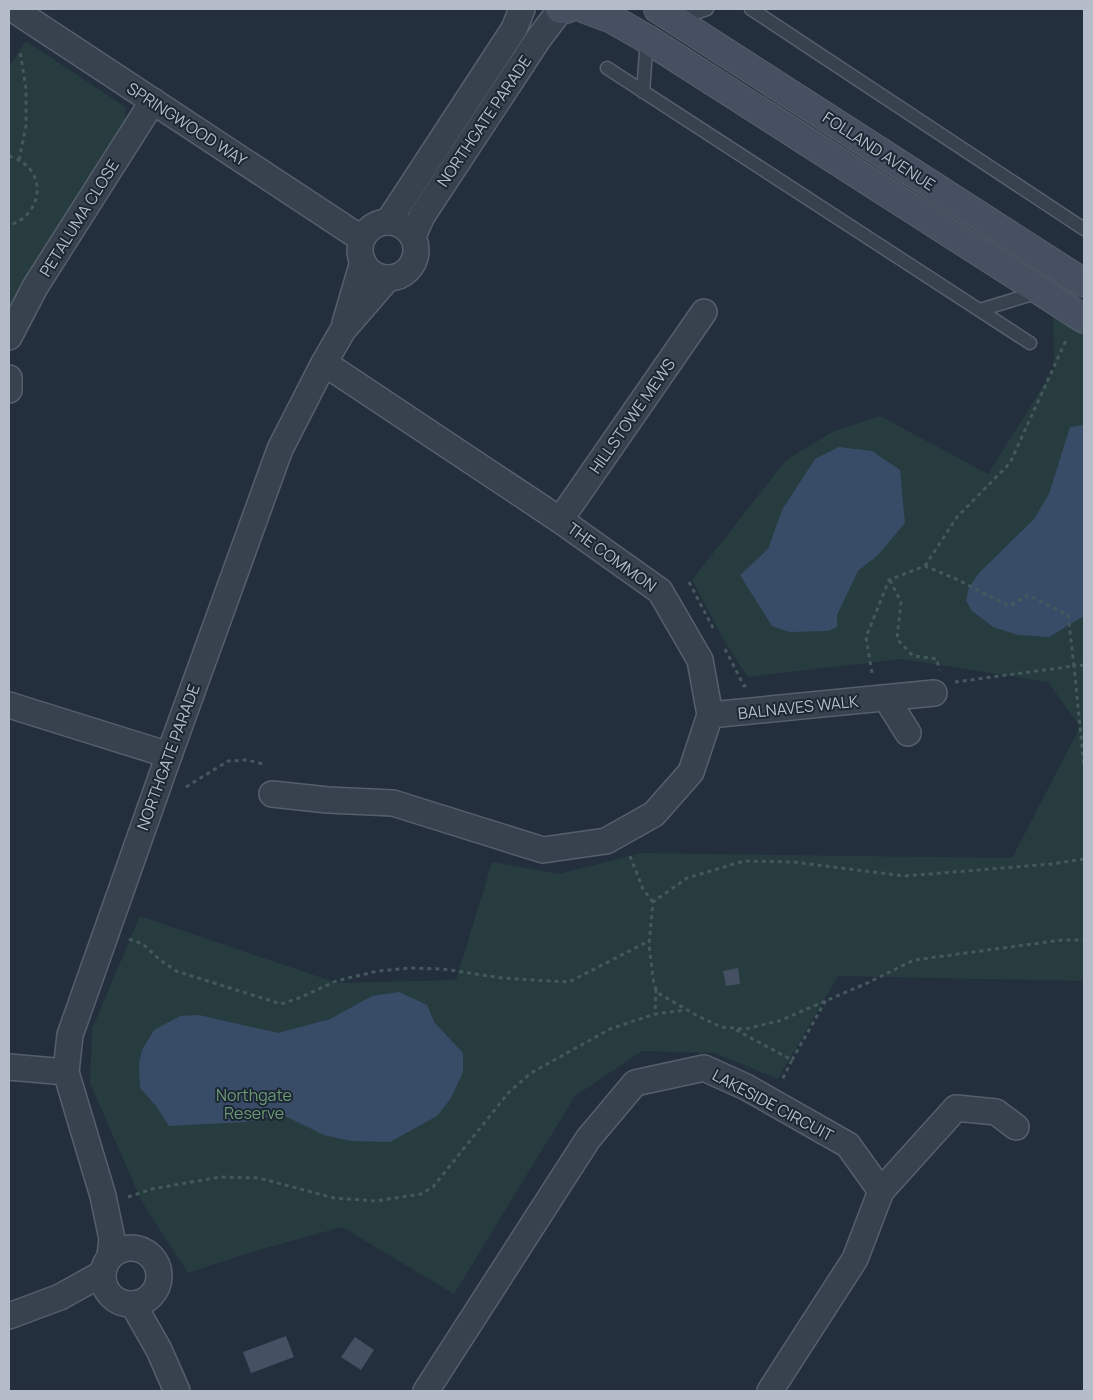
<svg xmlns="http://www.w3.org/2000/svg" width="1093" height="1400" font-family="Manrope,sans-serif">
<rect width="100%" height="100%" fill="#242f3e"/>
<g fill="#263c3f">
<path d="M 26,41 L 125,107 L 125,135 L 9,320 L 9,67 Z"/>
<path d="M 1053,307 L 1084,329 L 1084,981 L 838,976 L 778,1079 L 714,1053 L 642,1051 L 575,1096 L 454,1294 L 342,1227 L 249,1253 L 188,1273 L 142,1202 L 90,1083 L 92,1029 L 140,916 L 337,983 L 456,980 L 492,862 L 559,874 L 641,853 L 1012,858 L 1080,727 L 1048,682 L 902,659 L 748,677 L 726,644 L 692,580 L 786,460 L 832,432 L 880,416 L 988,474 L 1054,369 Z"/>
</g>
<g fill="#394c67">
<path d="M 1084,425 L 1084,616 L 1049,637 L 1018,635 L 993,627 L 971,610 L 966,600 L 969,587 L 980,572 L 1034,519 L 1049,494 L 1070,427 Z"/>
<path d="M 839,447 L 872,451 L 900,470 L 905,523 L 878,555 L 858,571 L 837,615 L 837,627 L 828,631 L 789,632 L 772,626 L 740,575 L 768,549 L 782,510 L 815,459 Z"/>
<path d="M 399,992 L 427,1005 L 434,1022 L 463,1053 L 463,1072 L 451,1098 L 437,1116 L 390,1142 L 351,1141 L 324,1135 L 281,1114 L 246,1122 L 169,1126 L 156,1106 L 140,1088 L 139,1063 L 142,1050 L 154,1030 L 180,1016 L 199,1015 L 278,1033 L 330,1019 L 372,996 Z"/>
</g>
<g fill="#455162">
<path d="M 738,968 L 740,984 L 726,986 L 723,971 Z"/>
<path d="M 286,1336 L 294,1357 L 251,1373 L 243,1352 Z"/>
<path d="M 355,1337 L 374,1350 L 361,1370 L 341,1357 Z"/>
</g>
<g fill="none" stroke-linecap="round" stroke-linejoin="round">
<defs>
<g id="lane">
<path d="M 751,9 L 1084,229"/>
<path d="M 676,19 L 707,9"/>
<path d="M 607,68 L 1030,343"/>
<path d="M 643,92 L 647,39"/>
<path d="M 980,310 L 1039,292"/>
</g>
<g id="street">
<path d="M 13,9 L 362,239"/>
<path d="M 388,222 L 514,29 L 522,9"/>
<circle cx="388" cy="250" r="28"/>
<path d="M 413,236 L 422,216 L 539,38 L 561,9"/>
<path d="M 345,323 L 363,262"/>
<path d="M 9,337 L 35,287 L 153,101"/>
<path d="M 9,378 L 9,390"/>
<path d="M 560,520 L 704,312"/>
<path d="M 886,698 L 908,733"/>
<path d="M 9,705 L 169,755"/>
<path d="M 710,715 L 934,693"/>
<path d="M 272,794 L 328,800 L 393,803 L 543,850 L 606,841 L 654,814 L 691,772 L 710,715 L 700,660 L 660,591 L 560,520 L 324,363"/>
<path d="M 9,1067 L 66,1072"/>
<path d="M 881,1191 L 956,1108 L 996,1112 L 1016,1127"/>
<circle cx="131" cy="1276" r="28"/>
<path d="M 110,1256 L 112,1239 L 103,1196 L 66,1072 L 70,1035 L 169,755 L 280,449 L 324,363 L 343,330 L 388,278"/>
<path d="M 133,1304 L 159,1350 L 177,1391"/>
<path d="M 9,1316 L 60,1297 L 103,1273"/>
<path d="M 426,1391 L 588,1139 L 635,1083 L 704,1068 L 746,1087 L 848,1145 L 881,1191 L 855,1259 L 770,1391"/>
</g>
<g id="secondary">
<path d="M 560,9 L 567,9"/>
<path d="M 585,9 L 612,19 L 647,39 L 1084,319"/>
<path d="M 658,9 L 1084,283"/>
</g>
</defs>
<use href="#lane" stroke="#565f6c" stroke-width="15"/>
<use href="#street" stroke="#565f6c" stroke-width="28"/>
<use href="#secondary" stroke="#565f6c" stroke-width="30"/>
<g stroke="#44595c" stroke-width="3" stroke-dasharray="4 4" stroke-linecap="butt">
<path d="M 9,156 C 15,158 21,161 26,165 C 48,185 35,219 9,225"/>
<path d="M 19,160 L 26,126 L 26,89 L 20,51"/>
<path d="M 925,566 L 957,517 L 1010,463 L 1067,338"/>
<path d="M 890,580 L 901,602 L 897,639 L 913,656 L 937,659 L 939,670"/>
<path d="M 689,582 L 713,628"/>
<path d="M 725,649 L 744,686 L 747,685"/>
<path d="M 1084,665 L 1074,666 L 1084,767"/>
<path d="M 872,673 L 866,637 L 889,580 L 925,566 L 956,579 L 1009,606 L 1028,595 L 1068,615 L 1074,666 L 955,682"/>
<path d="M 186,787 L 228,761 L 247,760 L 263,764"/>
<path d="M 630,856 L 643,889 L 653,902"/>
<path d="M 1084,859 L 1052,864 L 904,876 L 794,862 L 744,861 L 687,878 L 653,902 L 649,945 L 654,985 L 658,993 L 696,1015 L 721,1027 L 745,1029 L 779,1021 L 865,984 L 914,960 L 1062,940 L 1084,940"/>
<path d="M 129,939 L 143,944 L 160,960 L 176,971 L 281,1004 L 299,998 L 336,981 L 378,971 L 411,968 L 443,969 L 502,978 L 569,982 L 649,941"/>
<path d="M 656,989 L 655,1014 L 686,1010"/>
<path d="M 736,1030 L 792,1060 L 782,1080"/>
<path d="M 792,1060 L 826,1000"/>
<path d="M 128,1197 L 152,1189 L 220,1177 L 259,1178 L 334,1198 L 376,1201 L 421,1194 L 433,1187 L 509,1092 L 531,1073 L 610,1029 L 655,1014"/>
</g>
<use href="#lane" stroke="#38414e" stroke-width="12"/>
<use href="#street" stroke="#38414e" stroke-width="25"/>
<use href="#secondary" stroke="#465061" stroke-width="28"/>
</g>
<g text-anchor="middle" stroke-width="4" stroke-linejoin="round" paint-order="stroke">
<g font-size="16" fill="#b4bcc9" stroke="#1d2633">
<text transform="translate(484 121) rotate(-56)" y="6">NORTHGATE PARADE</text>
<text transform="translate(187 124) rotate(33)" y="6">SPRINGWOOD WAY</text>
<text transform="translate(879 151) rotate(33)" y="6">FOLLAND AVENUE</text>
<text transform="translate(79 218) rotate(-58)" y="6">PETALUMA CLOSE</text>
<text transform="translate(632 416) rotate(-55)" y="6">HILLSTOWE MEWS</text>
<text transform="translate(612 557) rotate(36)" y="6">THE COMMON</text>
<text transform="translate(798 707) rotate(-6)" y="6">BALNAVES WALK</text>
<text transform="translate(168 757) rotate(-70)" y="6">NORTHGATE PARADE</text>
<text transform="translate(773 1105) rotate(28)" y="6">LAKESIDE CIRCUIT</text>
</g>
<g font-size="16" fill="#6b9a76" stroke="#1d2633">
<text x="254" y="1101">Northgate<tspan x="254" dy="18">Reserve</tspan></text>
</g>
</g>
<rect width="1093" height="1400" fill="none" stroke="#b4bcc9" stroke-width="20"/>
</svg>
